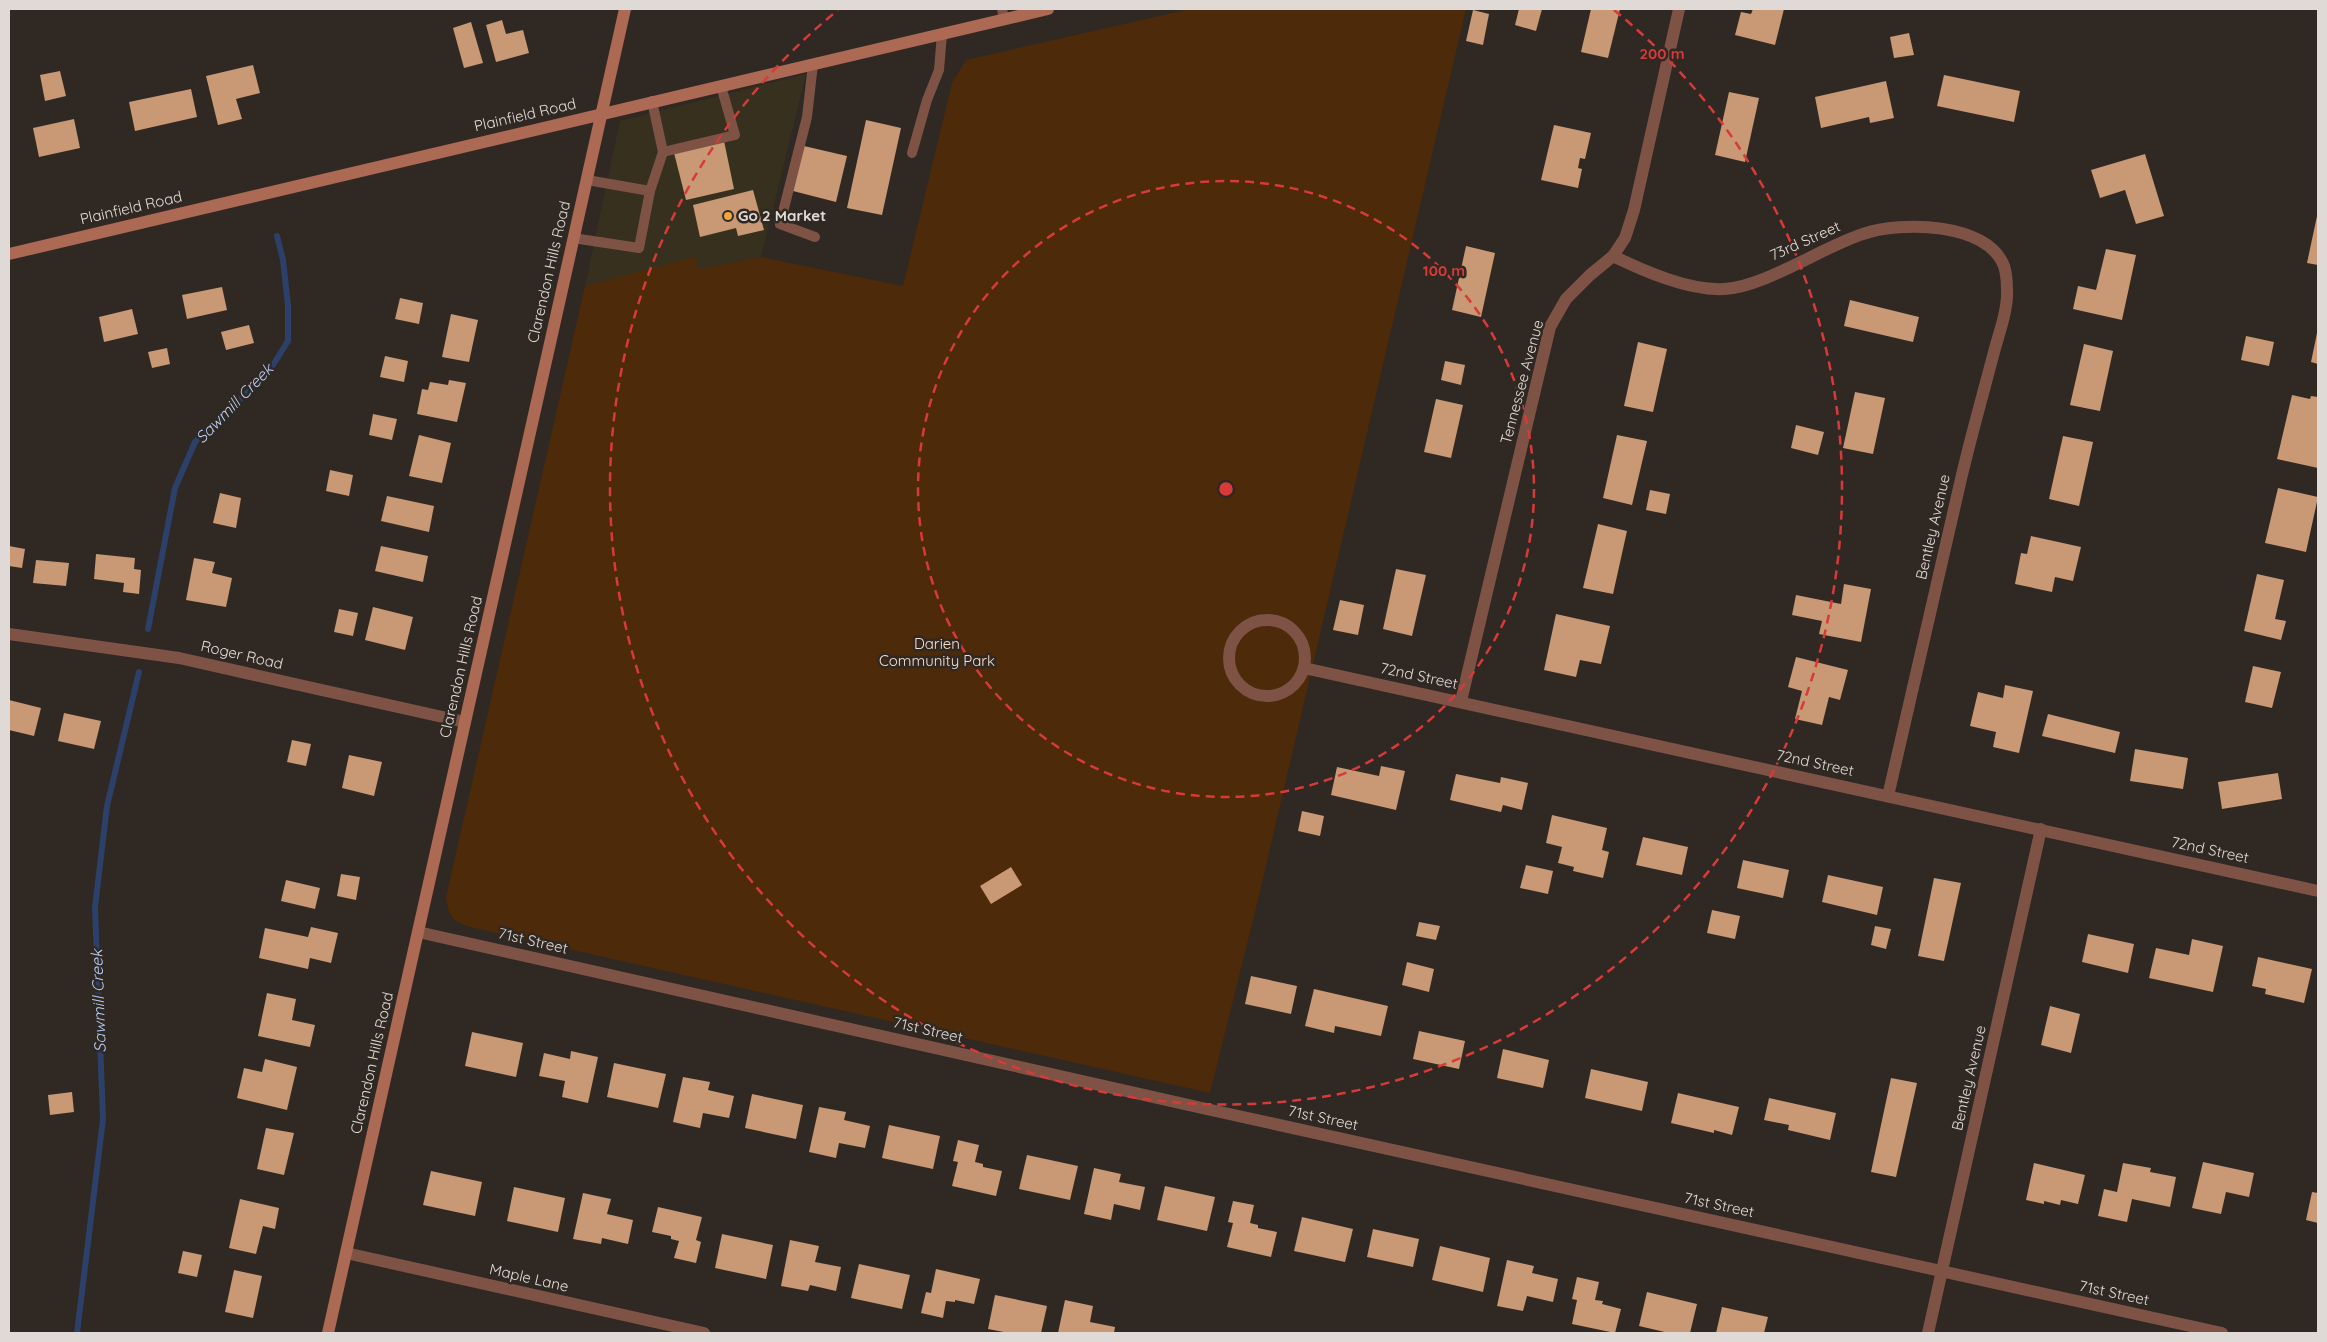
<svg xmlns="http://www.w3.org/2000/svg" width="2327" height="1342" font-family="Quicksand,sans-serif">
<rect width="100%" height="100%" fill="#302822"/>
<path fill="#38301f" d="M 806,74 L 761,257 L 699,269 L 694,258 L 585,286 L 620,121 Z"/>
<path fill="#4d2a09" d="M 1190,9 L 1466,9 L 1258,900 L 1210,1093 L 470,927 C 451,920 449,917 446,897 L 585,286 L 694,257 L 699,269 L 761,257 L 903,286 L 952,83 L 966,60 Z"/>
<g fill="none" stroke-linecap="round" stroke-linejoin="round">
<g stroke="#2c406a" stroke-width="6">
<path d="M 148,629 L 175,488 L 195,442 L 268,373 L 288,341 L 288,305 L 283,260 L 277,236"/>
<path d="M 77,1333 L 103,1119 L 95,907 L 107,806 L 139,672"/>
</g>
</g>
<g fill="#c89974">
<path d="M 1519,9 L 1542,9 L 1536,31 L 1515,25 Z"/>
<path d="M 1591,9 L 1620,9 L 1608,58 L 1581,52 Z"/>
<path d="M 1753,9 L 1784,9 L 1775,45 L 1735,35 L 1741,12 L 1751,14 Z"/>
<path d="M 1473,10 L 1489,14 L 1483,45 L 1466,41 Z"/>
<path d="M 502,20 L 506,34 L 523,30 L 529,53 L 496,62 L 486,25 Z"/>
<path d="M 471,22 L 483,63 L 464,68 L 453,28 Z"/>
<path d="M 1909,33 L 1914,55 L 1894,58 L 1890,37 Z"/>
<path d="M 253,65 L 260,93 L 236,99 L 242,119 L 218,125 L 206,76 Z"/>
<path d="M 60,71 L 66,96 L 45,101 L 40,75 Z"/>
<path d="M 1944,75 L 2020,91 L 2014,122 L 1937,106 Z"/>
<path d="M 1886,81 L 1894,118 L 1870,123 L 1869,117 L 1821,128 L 1815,97 Z"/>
<path d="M 191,89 L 197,117 L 135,131 L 129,102 Z"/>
<path d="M 1729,92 L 1759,98 L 1745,162 L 1715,155 Z"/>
<path d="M 74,119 L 80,148 L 39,157 L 33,128 Z"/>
<path d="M 866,120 L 901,128 L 882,215 L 847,208 Z"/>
<path d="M 1554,125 L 1591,133 L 1585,159 L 1580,158 L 1578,168 L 1582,169 L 1578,188 L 1541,180 Z"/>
<path d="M 724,141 L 734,189 L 686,200 L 674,153 Z"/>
<path d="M 804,146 L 847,156 L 836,202 L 793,191 Z"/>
<path d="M 2145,154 L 2164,216 L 2136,224 L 2125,190 L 2100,198 L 2091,170 Z"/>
<path d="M 753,190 L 764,230 L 738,236 L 736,228 L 700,237 L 693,205 Z"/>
<path d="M 2317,216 L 2318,216 L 2318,265 L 2307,263 Z"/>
<path d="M 1466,246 L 1495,253 L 1481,317 L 1452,310 Z"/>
<path d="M 2106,249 L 2136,255 L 2122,320 L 2073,309 L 2078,286 L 2096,290 Z"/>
<path d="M 222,287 L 227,310 L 187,319 L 182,295 Z"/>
<path d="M 400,298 L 423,303 L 419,324 L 395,319 Z"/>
<path d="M 1850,300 L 1919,317 L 1913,342 L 1844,326 Z"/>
<path d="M 132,309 L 138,334 L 104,342 L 99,317 Z"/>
<path d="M 451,314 L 478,320 L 469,362 L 442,357 Z"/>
<path d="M 249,325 L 254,343 L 226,350 L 221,332 Z"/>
<path d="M 2317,333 L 2318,333 L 2318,364 L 2311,362 Z"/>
<path d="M 2246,336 L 2274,342 L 2269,366 L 2241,360 Z"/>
<path d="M 1638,342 L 1667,349 L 1653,412 L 1624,406 Z"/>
<path d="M 2084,344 L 2113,351 L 2100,411 L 2070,405 Z"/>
<path d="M 167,348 L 170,364 L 152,368 L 148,352 Z"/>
<path d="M 385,356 L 408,361 L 404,382 L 380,377 Z"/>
<path d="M 1445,361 L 1465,365 L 1461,385 L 1441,380 Z"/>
<path d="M 449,380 L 466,383 L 457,422 L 417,414 L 422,389 L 428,390 L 430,382 L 448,385 Z"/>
<path d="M 1855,392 L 1885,398 L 1873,454 L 1843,448 Z"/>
<path d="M 2292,395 L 2310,399 L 2311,396 L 2318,397 L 2318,468 L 2277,459 Z"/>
<path d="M 1436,399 L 1463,405 L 1451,458 L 1424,452 Z"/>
<path d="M 373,414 L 397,419 L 392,440 L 369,435 Z"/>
<path d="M 1796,425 L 1824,432 L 1818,455 L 1791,448 Z"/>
<path d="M 419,435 L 451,443 L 442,483 L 409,476 Z"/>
<path d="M 1617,435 L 1647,441 L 1632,505 L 1603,498 Z"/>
<path d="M 2063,436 L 2093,442 L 2079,506 L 2049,499 Z"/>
<path d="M 330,470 L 353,475 L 349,496 L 326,491 Z"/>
<path d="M 2278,488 L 2318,497 L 2306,552 L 2265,543 Z"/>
<path d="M 1650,490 L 1670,494 L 1666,514 L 1646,510 Z"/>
<path d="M 220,493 L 241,498 L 236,528 L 213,523 Z"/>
<path d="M 387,496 L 434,506 L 429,532 L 381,521 Z"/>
<path d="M 1598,524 L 1627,531 L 1613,594 L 1583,588 Z"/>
<path d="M 2031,536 L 2081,547 L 2073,581 L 2055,577 L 2052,592 L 2015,584 L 2021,553 L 2027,554 Z"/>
<path d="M 9,546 L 25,549 L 22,568 L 9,566 Z"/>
<path d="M 381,546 L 428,556 L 423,582 L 375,571 Z"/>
<path d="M 96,554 L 135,558 L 134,569 L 141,570 L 139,594 L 123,592 L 124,583 L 94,579 Z"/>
<path d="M 194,558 L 215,562 L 212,573 L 232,578 L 226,607 L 186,600 Z"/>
<path d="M 36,560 L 69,563 L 66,586 L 33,583 Z"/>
<path d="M 1396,569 L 1426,575 L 1412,636 L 1383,629 Z"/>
<path d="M 2257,574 L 2284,580 L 2275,619 L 2286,621 L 2281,640 L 2244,631 Z"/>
<path d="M 1844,584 L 1871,589 L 1861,642 L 1819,634 L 1822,621 L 1792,615 L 1796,595 L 1841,604 Z"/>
<path d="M 1340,600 L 1364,605 L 1358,635 L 1333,630 Z"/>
<path d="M 373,607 L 413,617 L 405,650 L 365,640 Z"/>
<path d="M 339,609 L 358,613 L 353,636 L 334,632 Z"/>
<path d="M 1556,614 L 1610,626 L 1601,664 L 1580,660 L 1576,677 L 1544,670 Z"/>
<path d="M 1796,657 L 1848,670 L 1840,700 L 1829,697 L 1822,725 L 1795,719 L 1802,691 L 1788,687 Z"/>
<path d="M 2253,666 L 2281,672 L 2272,708 L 2245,702 Z"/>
<path d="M 2005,685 L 2033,691 L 2019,753 L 1993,747 L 1996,732 L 1970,726 L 1978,692 L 2003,698 Z"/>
<path d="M 9,700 L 41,708 L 34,736 L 9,730 Z"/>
<path d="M 64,713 L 101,721 L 94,749 L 58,741 Z"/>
<path d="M 2048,714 L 2120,732 L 2115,753 L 2042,736 Z"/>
<path d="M 292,740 L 311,744 L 306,766 L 287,762 Z"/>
<path d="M 2135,749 L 2188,758 L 2183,789 L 2130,781 Z"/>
<path d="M 349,755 L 382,762 L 374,796 L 342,788 Z"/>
<path d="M 1381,766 L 1405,771 L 1396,810 L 1331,795 L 1337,767 L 1379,776 Z"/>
<path d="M 2278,773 L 2282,799 L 2222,809 L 2218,782 Z"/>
<path d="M 1456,774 L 1500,783 L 1501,777 L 1528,783 L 1522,810 L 1503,805 L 1501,812 L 1450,800 Z"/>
<path d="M 1302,811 L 1324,816 L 1320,836 L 1298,831 Z"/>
<path d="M 1552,815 L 1607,828 L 1602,850 L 1609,852 L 1603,878 L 1573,871 L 1574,867 L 1558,863 L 1562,847 L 1546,843 Z"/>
<path d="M 1643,837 L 1688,847 L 1682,875 L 1636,865 Z"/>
<path d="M 1743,860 L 1789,870 L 1783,898 L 1737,888 Z"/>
<path d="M 1526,865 L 1553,871 L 1548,894 L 1520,888 Z"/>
<path d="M 1011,867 L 1022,885 L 991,904 L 980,886 Z"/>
<path d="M 341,874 L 360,877 L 356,900 L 337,896 Z"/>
<path d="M 1828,875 L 1883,887 L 1877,915 L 1822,902 Z"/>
<path d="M 1934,878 L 1961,883 L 1944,961 L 1918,956 Z"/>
<path d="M 286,880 L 320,888 L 315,909 L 281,901 Z"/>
<path d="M 1712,910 L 1740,916 L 1735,939 L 1707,933 Z"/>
<path d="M 1419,922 L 1440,926 L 1436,940 L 1416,936 Z"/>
<path d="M 1875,926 L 1891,929 L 1886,949 L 1871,945 Z"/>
<path d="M 311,927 L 338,933 L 331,963 L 310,958 L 308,969 L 259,958 L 265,928 L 308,937 Z"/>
<path d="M 2088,934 L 2134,944 L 2128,973 L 2082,962 Z"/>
<path d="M 2192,939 L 2223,946 L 2213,992 L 2149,978 L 2156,948 L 2189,955 Z"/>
<path d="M 2258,957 L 2312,969 L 2304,1003 L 2265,994 L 2266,989 L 2252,986 Z"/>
<path d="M 1407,962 L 1434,969 L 1429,992 L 1402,985 Z"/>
<path d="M 1251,976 L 1297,986 L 1291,1014 L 1245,1004 Z"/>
<path d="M 1314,989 L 1388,1006 L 1381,1036 L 1335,1026 L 1334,1033 L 1305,1026 Z"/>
<path d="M 267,993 L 296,999 L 292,1020 L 315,1025 L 310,1047 L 258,1036 Z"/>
<path d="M 2050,1006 L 2080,1014 L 2071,1053 L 2041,1045 Z"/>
<path d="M 1419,1031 L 1465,1041 L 1459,1069 L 1413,1059 Z"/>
<path d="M 472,1032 L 523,1043 L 516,1077 L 465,1066 Z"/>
<path d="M 1503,1049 L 1549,1060 L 1543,1088 L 1497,1078 Z"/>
<path d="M 571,1051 L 598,1057 L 588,1103 L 562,1097 L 565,1081 L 539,1076 L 544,1053 L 570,1059 Z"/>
<path d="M 265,1059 L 297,1067 L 287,1110 L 237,1098 L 244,1068 L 262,1072 Z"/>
<path d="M 614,1063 L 666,1074 L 658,1108 L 607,1097 Z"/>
<path d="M 1591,1069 L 1648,1082 L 1642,1111 L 1585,1098 Z"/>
<path d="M 683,1077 L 710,1082 L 708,1090 L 734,1096 L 729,1118 L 703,1113 L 700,1128 L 673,1122 Z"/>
<path d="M 1891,1078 L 1917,1083 L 1896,1177 L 1871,1172 Z"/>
<path d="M 72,1092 L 74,1112 L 50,1115 L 48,1095 Z"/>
<path d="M 1678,1093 L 1739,1107 L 1732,1135 L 1714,1130 L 1714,1133 L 1671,1123 Z"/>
<path d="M 752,1094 L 803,1105 L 796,1139 L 745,1128 Z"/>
<path d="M 1769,1098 L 1836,1113 L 1830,1140 L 1788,1130 L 1789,1125 L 1764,1120 Z"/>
<path d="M 819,1107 L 846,1112 L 844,1120 L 870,1126 L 865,1148 L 839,1143 L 836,1158 L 809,1152 Z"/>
<path d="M 889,1125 L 940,1136 L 933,1169 L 882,1158 Z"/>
<path d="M 266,1128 L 294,1133 L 284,1175 L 257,1169 Z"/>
<path d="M 958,1140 L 979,1145 L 975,1162 L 983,1164 L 983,1167 L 1002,1171 L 996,1196 L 952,1186 L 958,1162 L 953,1161 Z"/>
<path d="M 1027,1155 L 1078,1166 L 1070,1200 L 1019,1189 Z"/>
<path d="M 2203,1162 L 2254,1173 L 2249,1197 L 2226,1192 L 2221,1214 L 2192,1208 Z"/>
<path d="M 2034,1163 L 2085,1175 L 2078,1204 L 2061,1200 L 2060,1205 L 2044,1201 L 2044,1204 L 2026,1200 Z"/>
<path d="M 2123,1163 L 2151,1168 L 2150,1172 L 2176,1177 L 2170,1207 L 2132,1199 L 2127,1222 L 2098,1216 L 2104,1189 L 2117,1192 Z"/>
<path d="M 1094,1168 L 1121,1174 L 1119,1182 L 1145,1187 L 1140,1210 L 1114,1204 L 1111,1220 L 1084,1214 Z"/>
<path d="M 431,1171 L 482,1182 L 475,1216 L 423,1205 Z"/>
<path d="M 1165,1186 L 1215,1197 L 1207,1231 L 1157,1220 Z"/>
<path d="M 514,1187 L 565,1198 L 558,1232 L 507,1221 Z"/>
<path d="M 2312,1192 L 2318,1193 L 2318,1223 L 2306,1220 Z"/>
<path d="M 583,1193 L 611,1199 L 607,1214 L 633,1220 L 628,1244 L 602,1238 L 601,1244 L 573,1239 Z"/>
<path d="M 240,1199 L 279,1208 L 275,1229 L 263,1226 L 256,1254 L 229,1248 Z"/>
<path d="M 1233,1201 L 1254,1205 L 1250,1223 L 1258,1225 L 1258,1228 L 1277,1232 L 1271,1257 L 1227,1247 L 1233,1223 L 1228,1222 Z"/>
<path d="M 658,1207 L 702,1217 L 696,1240 L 701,1242 L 696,1263 L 674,1258 L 679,1241 L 671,1239 L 671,1236 L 652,1232 Z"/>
<path d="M 1302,1217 L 1353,1229 L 1345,1262 L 1294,1251 Z"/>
<path d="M 1373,1229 L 1419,1239 L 1413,1267 L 1367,1257 Z"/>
<path d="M 722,1234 L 773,1245 L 766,1279 L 715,1268 Z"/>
<path d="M 790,1240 L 819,1246 L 815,1262 L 841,1267 L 836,1291 L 810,1285 L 808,1291 L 781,1286 Z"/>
<path d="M 1440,1246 L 1490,1258 L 1483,1292 L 1432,1280 Z"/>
<path d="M 183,1251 L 202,1255 L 197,1277 L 178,1273 Z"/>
<path d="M 1507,1260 L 1534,1266 L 1532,1273 L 1558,1279 L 1553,1302 L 1527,1296 L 1523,1311 L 1497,1306 Z"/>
<path d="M 859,1264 L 910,1275 L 902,1309 L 851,1298 Z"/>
<path d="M 936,1269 L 980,1279 L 974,1304 L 955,1300 L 955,1302 L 946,1301 L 943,1318 L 921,1313 L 926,1292 L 931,1293 Z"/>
<path d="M 234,1270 L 262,1276 L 253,1318 L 225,1312 Z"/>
<path d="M 1577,1277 L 1599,1282 L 1595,1300 L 1603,1301 L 1602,1304 L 1621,1309 L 1615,1333 L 1572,1324 L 1577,1300 L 1572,1299 Z"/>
<path d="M 1647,1292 L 1697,1304 L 1690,1333 L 1669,1333 L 1639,1326 Z"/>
<path d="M 995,1295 L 1047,1306 L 1041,1333 L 1009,1333 L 988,1329 Z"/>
<path d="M 1065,1300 L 1093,1306 L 1090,1322 L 1115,1327 L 1114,1333 L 1058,1333 Z"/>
<path d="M 1722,1307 L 1768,1317 L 1764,1333 L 1716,1333 Z"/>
</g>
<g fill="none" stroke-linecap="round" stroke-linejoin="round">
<g stroke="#7e5346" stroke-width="10">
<path d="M 1002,9 L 1004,19"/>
<path d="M 813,64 L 807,117 L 780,224 L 815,237"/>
<path d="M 652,101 L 663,152 L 735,135 L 721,86"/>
<path d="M 912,153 L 927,100 L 939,70 L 942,34"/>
<path d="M 587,180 L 650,191 L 663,152"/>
<path d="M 573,238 L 639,248 L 650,191"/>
</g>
<g stroke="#7e5346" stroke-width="12">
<path d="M 1613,256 C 1644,271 1689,291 1724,289 C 1765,287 1822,247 1863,234 C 1901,221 1987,222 2004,266 C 2006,272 2007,283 2007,290 C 2008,310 1999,333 1994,352 C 1983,394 1971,436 1961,479 C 1936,584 1913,690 1888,796"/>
<circle cx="1267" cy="658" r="38"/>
<path d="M 9,634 L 179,658 L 465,722"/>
<path d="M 1304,668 L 2318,891"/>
<path d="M 1461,701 L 1550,327 L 1566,299 L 1590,275 L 1613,256 L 1625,238 L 1634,210 L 1679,9"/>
<path d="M 418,932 L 1211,1110 L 2222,1333"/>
<path d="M 346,1253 L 704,1333"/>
<path d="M 1928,1333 L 2041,829"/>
</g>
<g stroke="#ac6954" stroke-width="12">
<path d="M 9,254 L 1048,9"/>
<path d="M 328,1333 L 625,9"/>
</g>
</g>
<g fill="none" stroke="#d73a39" stroke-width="2.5" stroke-dasharray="9 6">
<circle cx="1226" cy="489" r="308"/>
<path d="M1614 10A616 616 0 1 1 838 10"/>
</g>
<circle fill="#f0a63e" stroke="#302822" stroke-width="2" cx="728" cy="216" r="5"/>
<g text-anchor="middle" stroke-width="5" stroke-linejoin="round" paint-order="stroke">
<g font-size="15" fill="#e0dad6" stroke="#302822">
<text transform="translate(525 115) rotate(-13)" y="5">Plainfield Road</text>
<text transform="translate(131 208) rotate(-13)" y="5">Plainfield Road</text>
<text transform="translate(1805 241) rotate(-24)" y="5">73rd Street</text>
<text transform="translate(549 272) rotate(-77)" y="5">Clarendon Hills Road</text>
<text transform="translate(1522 382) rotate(-75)" y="5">Tennessee Avenue</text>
<text transform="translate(1933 527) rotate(-77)" y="5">Bentley Avenue</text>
<text transform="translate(242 655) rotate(13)" y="5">Roger Road</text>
<text transform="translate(461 667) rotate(-77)" y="5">Clarendon Hills Road</text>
<text transform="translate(1419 676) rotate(12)" y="5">72nd Street</text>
<text transform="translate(1815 763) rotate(12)" y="5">72nd Street</text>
<text transform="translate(2210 850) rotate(12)" y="5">72nd Street</text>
<text transform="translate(533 941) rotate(13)" y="5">71st Street</text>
<text transform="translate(928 1030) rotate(13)" y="5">71st Street</text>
<text transform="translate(372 1063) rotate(-77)" y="5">Clarendon Hills Road</text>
<text transform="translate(1969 1078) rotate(-77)" y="5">Bentley Avenue</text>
<text transform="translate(1323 1118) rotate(12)" y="5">71st Street</text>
<text transform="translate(1719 1205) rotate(12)" y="5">71st Street</text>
<text transform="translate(529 1278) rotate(13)" y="5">Maple Lane</text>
<text transform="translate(2114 1293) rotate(12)" y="5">71st Street</text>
</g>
<g font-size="15" font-weight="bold" fill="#e0dad6" stroke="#302822" text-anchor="start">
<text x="738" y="221">Go 2 Market</text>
</g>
<g font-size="15" fill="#fadec8" stroke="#302822">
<text x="937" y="649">Darien<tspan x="937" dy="17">Community Park</tspan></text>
</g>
<g font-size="16" font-style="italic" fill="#b9cff9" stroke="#302822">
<text transform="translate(234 403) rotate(-46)" y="6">Sawmill Creek</text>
<text transform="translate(98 1001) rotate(-92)" y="6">Sawmill Creek</text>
</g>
</g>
<circle cx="1226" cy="489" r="8" fill="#d73a39" stroke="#302822" stroke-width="2.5"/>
<g font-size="15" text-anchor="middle" font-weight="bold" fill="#d73a39" stroke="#302822" stroke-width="5" stroke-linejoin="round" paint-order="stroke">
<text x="1662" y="59">200 m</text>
<text x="1444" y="276">100 m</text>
</g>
<rect width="2327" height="1342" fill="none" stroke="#e0dad6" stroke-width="20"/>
</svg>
